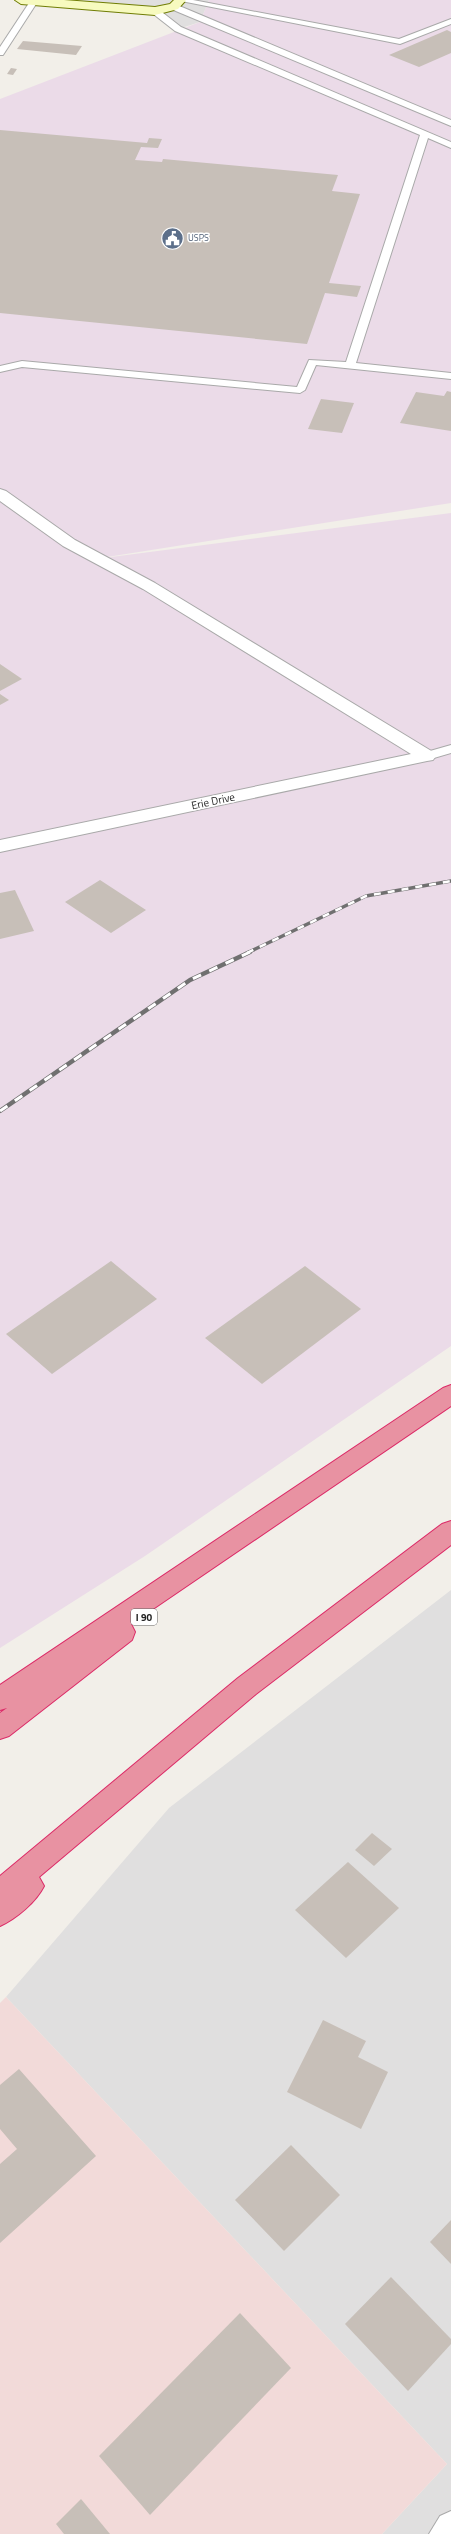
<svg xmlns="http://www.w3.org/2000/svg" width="451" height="2534" font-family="'Titillium Web',sans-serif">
<rect width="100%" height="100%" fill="#f2efe9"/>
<g fill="#e0dfdf">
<path d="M 22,0 L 209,0 L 200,22 L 178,29 L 155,11 Z"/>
<path d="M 451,1590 L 451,2534 L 382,2534 L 447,2464 L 6,1997 L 169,1808 Z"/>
</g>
<path fill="#f2dad9" d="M 6,1997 L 447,2464 L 382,2534 L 0,2534 L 0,2003 Z"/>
<path fill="#ebdbe8" d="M 209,0 L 451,0 L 451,503 L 88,560 L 451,513 L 451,1346 L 145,1556 L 0,1648 L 0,99 L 200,22 Z"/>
<g fill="#c7bfb8">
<path d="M 447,30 L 451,32 L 451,53 L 419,67 L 389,55 Z"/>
<path d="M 23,41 L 82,46 L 76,55 L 17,49 Z"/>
<path d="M 11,68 L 17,69 L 13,75 L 7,74 Z"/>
<path d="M 0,130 L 147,143 L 149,138 L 162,139 L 158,148 L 141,147 L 135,160 L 162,162 L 163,159 L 338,175 L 332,191 L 360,194 L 329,283 L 361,286 L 357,297 L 325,293 L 307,344 L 0,313 Z"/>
<path d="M 447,391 L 451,392 L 451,431 L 400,423 L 416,392 L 444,396 Z"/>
<path d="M 321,399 L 354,403 L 342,433 L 308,429 Z"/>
<path d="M 0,664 L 22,679 L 0,691 Z"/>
<path d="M 0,694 L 9,700 L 0,705 Z"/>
<path d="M 100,880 L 146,910 L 111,933 L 65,902 Z"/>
<path d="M 15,890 L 34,931 L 0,939 L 0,893 Z"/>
<path d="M 111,1261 L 157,1299 L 52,1374 L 6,1334 Z"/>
<path d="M 305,1266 L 361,1309 L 262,1384 L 205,1338 Z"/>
<path d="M 372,1833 L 392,1849 L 374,1866 L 355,1850 Z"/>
<path d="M 348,1862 L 399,1908 L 346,1958 L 295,1910 Z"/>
<path d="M 323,2020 L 366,2041 L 358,2057 L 388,2072 L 361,2129 L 287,2092 Z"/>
<path d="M 19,2069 L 96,2156 L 0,2243 L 0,2164 L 17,2149 L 0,2129 L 0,2085 Z"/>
<path d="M 291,2145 L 340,2195 L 284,2251 L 235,2200 Z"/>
<path d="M 451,2220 L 451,2264 L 430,2242 Z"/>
<path d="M 391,2277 L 451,2339 L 451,2344 L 408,2391 L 345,2324 Z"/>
<path d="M 240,2313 L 291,2368 L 150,2515 L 99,2456 Z"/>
<path d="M 81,2499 L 110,2534 L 64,2534 L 56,2524 Z"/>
</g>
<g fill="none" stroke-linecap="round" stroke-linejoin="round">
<defs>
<g id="lane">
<path d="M 31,0 L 38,1 L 3,55 L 0,55 L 0,47 Z"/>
<path d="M 176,0 L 193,0 L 399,39 L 451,19 L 451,24 L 400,44 Z"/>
<path d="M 171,5 L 177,5 L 451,120 L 451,126 L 171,9 Z"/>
<path d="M 152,9 L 158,9 L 181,27 L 451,142 L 451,148 L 428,138 L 356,363 L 451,373 L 451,379 L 316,365 L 305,390 L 300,393 L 22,367 L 0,372 L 0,366 L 22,361 L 297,387 L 309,360 L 346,362 L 420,135 L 175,31 L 152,13 Z"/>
<path d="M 451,745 L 451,753 L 427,760 L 421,756 L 423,753 Z"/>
</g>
<g id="street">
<path d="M 0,489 L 6,491 L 75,540 L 155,583 L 433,752 L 436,756 L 433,760 L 427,761 L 0,852 L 0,840 L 411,754 L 143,589 L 63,546 L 0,501 Z"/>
<path d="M 451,2511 L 451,2534 L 429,2534 L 440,2516 Z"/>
</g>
<path id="secondary" d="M 15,0 L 64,0 L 155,7 L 170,4 L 174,0 L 186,0 L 178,9 L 155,15 L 21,4 Z"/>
<g id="highway">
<path d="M 451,1385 L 451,1406 L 131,1624 L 135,1632 L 132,1640 L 9,1736 L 0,1739 L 0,1713 L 7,1708 L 0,1710 L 0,1685 L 443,1388 Z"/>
<path d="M 451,1521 L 451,1545 L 256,1694 L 39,1877 L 44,1886 C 36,1902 16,1919 0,1926 L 0,1876 L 238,1678 L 442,1524 Z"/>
</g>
</defs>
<use href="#lane" stroke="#a9a9a9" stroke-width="2"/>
<use href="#street" stroke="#a9a9a9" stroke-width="2"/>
<use href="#secondary" stroke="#707d05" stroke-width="2"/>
<use href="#highway" stroke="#dc2a67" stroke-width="2"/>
<use href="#lane" fill="#fff" fill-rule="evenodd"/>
<use href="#street" fill="#fff" fill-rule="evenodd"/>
<use href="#secondary" fill="#f7fabf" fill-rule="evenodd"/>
<use href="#highway" fill="#e892a2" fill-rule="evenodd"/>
<defs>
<path id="rail-far1" d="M 247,953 L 366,896 L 451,881"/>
<path id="rail" d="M 0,1111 L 190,980 L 250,952"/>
</defs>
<use href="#rail-far1" stroke="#707070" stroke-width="3.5"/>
<use href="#rail" stroke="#707070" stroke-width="4.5"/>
<use href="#rail-far1" stroke="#fff" stroke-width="2.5" stroke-dasharray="7" stroke-linecap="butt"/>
<use href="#rail" stroke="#fff" stroke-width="3" stroke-dasharray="9" stroke-linecap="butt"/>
</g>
<defs>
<symbol id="civic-disc" viewBox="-11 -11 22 22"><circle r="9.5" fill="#5c6f8a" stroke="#fff"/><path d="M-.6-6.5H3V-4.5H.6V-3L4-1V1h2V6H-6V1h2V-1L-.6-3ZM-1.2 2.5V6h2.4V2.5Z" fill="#fff"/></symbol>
</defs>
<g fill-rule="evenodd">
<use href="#civic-disc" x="160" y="226" width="25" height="25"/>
</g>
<g text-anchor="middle" stroke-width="3" stroke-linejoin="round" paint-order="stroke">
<g font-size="9" fill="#4e5e75" stroke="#fff" text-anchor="start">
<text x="188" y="241">USPS</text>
</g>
<rect fill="#fff" stroke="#646464" stroke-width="1" x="131" y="1609" width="26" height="16" rx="3"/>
<g font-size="10" font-weight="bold" fill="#222">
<text x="144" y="1621">I 90</text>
</g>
<g font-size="11" fill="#222" stroke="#fff">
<text transform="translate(213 801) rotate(-12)" y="4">Erie Drive</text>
</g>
</g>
</svg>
